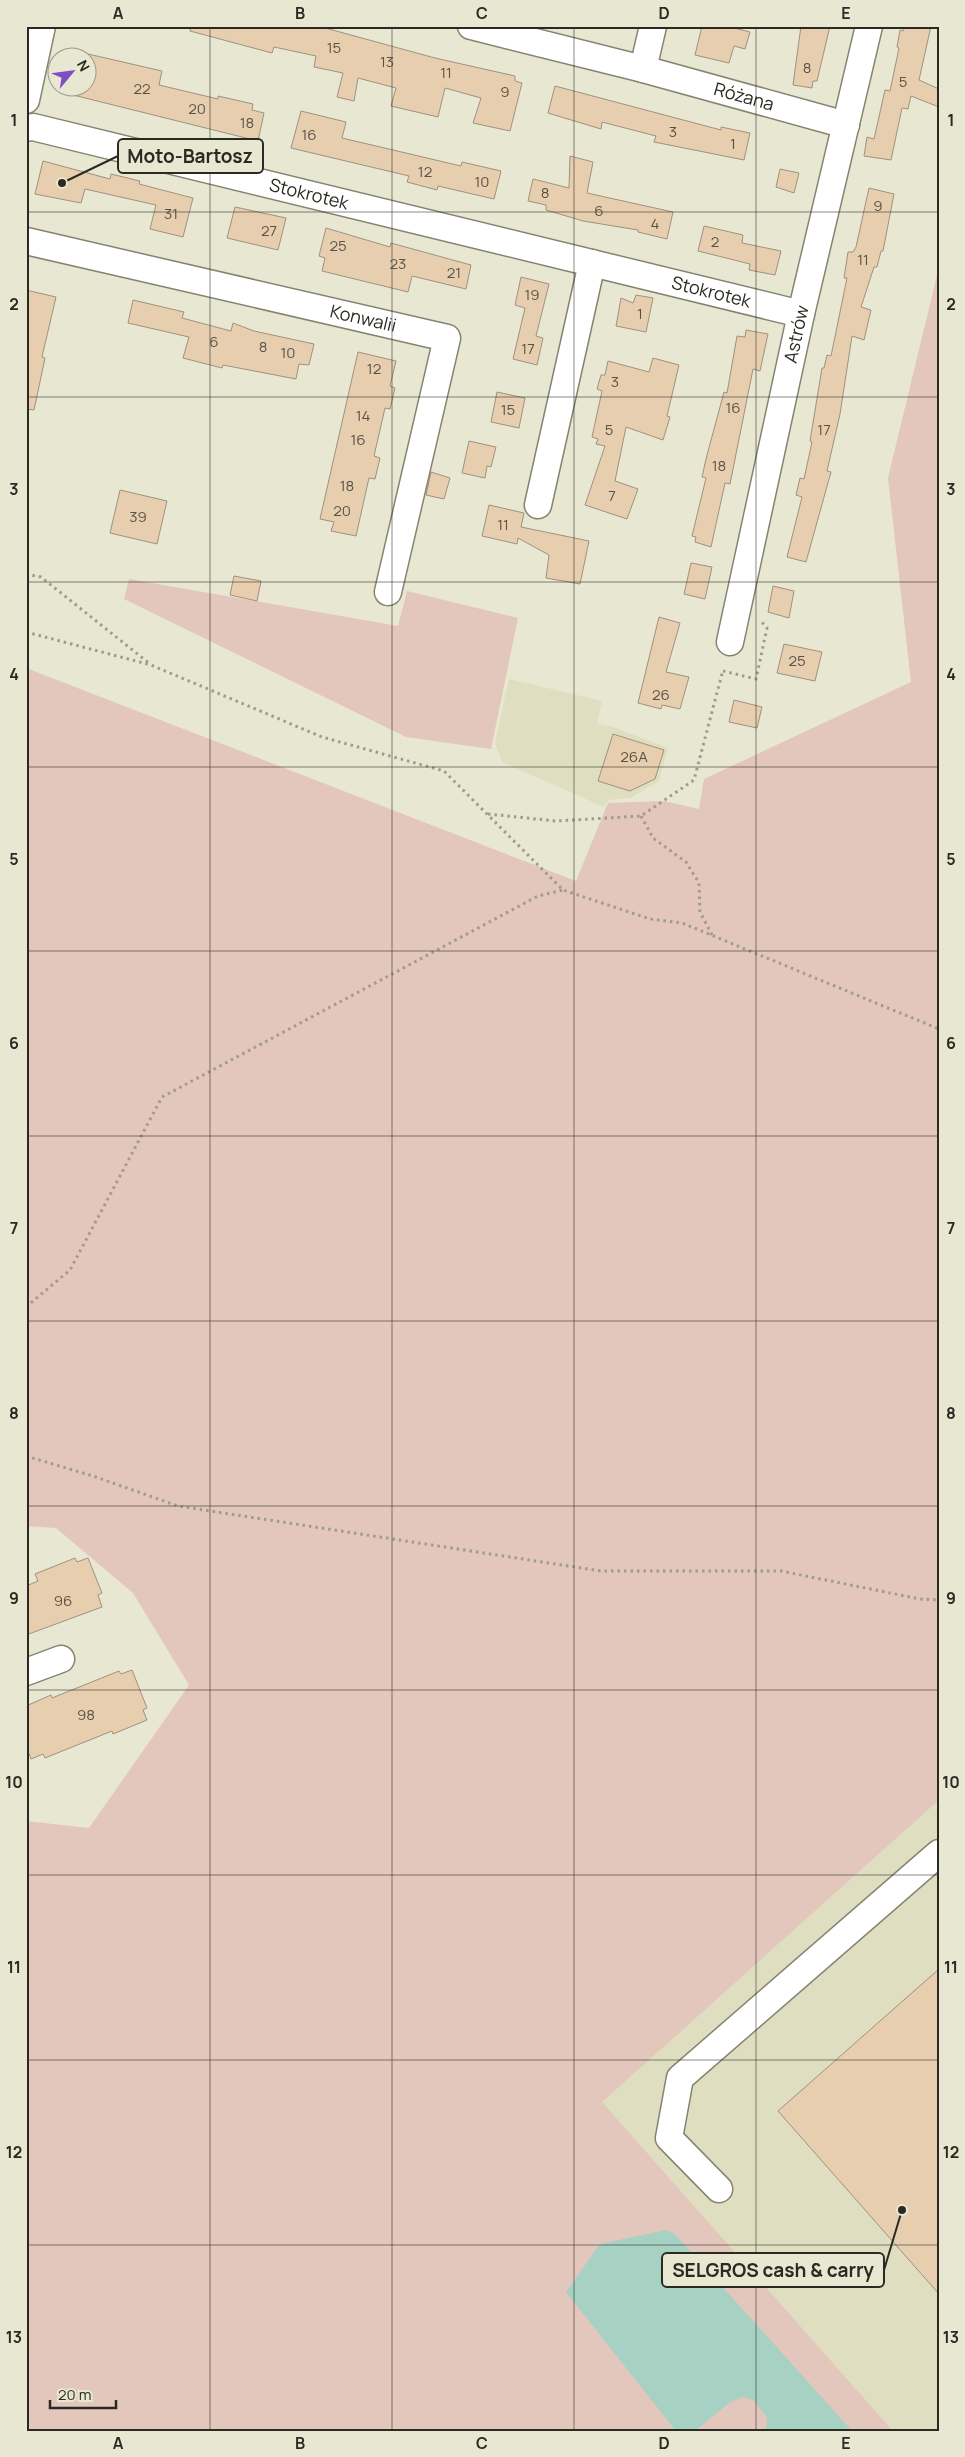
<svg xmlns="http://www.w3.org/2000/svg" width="965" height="2457" font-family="Manrope,sans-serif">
<rect width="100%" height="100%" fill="#e8e7d2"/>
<g fill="#dfdec1">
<path d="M 509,679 L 602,701 L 597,724 L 613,727 L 668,748 L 659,781 L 630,798 L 608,800 L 604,807 L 502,762 L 495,743 Z"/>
<path d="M 939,1800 L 939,2431 L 893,2431 L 601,2102 Z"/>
</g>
<g fill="#e3c6bc">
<path d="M 939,267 L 939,1800 L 602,2102 L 893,2431 L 26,2431 L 26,1821 L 89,1828 L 189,1685 L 133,1593 L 56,1528 L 26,1526 L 26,668 L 576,881 L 608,803 L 664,801 L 699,809 L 704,779 L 911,682 L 888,478 Z"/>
<path d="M 129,579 L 398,626 L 407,591 L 518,618 L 491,749 L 406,737 L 124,599 Z"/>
</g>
<path fill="#a6d1c3" d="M 666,2230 L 675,2234 L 852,2431 L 766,2431 L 767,2417 L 753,2400 L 742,2397 L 729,2403 L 695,2431 L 676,2431 L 566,2292 L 600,2244 Z"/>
<g fill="#e7ceaf" stroke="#9f9181">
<path d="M 191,26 L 318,26 L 435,58 L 515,76 L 515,81 L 522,83 L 510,131 L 473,123 L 481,98 L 445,88 L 438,117 L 391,106 L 396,88 L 358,78 L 354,101 L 337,97 L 343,73 L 314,67 L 316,56 L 274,47 L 272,53 L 190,31 Z"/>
<path d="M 702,26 L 726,26 L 750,32 L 745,49 L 734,46 L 729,63 L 695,55 Z"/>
<path d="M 801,26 L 830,26 L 817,81 L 813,81 L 812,88 L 793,85 Z"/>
<path d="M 904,26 L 931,26 L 919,80 L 939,89 L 939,107 L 911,96 L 908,109 L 902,108 L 891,160 L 864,156 L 867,137 L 874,139 L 885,90 L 890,91 L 899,48 L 897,47 L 900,30 L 903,31 Z"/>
<path d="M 75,51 L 162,71 L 159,85 L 218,99 L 218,96 L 253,104 L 252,110 L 264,113 L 258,141 L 65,93 L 66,88 L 88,88 L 88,58 L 73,58 Z"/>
<path d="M 555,86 L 721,130 L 721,127 L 750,133 L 744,160 L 654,142 L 656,136 L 602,122 L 601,129 L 548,113 Z"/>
<path d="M 301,111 L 346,122 L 342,138 L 461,166 L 462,162 L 501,171 L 494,199 L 438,186 L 437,190 L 407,182 L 409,176 L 291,148 Z"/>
<path d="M 570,156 L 593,162 L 587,193 L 673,212 L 667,239 L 638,232 L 638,230 L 583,221 L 546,210 L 546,205 L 528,201 L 533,179 L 569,188 Z"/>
<path d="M 43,161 L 110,179 L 111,174 L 140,181 L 139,184 L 193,198 L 183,237 L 150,229 L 156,205 L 85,189 L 81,203 L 35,194 Z"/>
<path d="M 780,169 L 799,173 L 794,193 L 776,187 Z"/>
<path d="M 869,188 L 894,194 L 883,251 L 881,251 L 877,267 L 874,267 L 861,307 L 871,310 L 864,340 L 852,336 L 840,414 L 827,471 L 831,472 L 806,562 L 787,557 L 802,497 L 796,495 L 800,478 L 804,479 L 812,442 L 810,441 L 822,368 L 824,368 L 827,355 L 831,356 L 847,278 L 844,278 L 848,252 L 853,252 L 856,247 Z"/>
<path d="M 235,207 L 286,218 L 278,250 L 227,238 Z"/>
<path d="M 704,226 L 743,235 L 742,243 L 781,251 L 775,275 L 749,270 L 750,264 L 698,251 Z"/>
<path d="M 326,228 L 390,247 L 391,243 L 471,265 L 466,289 L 412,276 L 408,292 L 322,271 L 325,258 L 319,256 Z"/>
<path d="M 521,277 L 549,284 L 536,336 L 543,338 L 537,365 L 513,359 L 525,308 L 515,305 Z"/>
<path d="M 26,290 L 56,297 L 42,357 L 45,358 L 34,410 L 26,409 Z"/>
<path d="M 636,295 L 653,298 L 646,332 L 616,326 L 621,298 L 633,303 Z"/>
<path d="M 133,300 L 184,312 L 182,318 L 231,331 L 233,323 L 254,331 L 314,344 L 309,365 L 299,364 L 296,379 L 223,365 L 222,368 L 183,358 L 189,337 L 128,323 Z"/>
<path d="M 746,330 L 768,334 L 760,371 L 753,369 L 730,484 L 725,483 L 711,547 L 695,542 L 696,537 L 692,536 L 706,478 L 702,477 L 707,455 L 724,392 L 727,393 L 737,336 L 745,337 Z"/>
<path d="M 358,352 L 396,361 L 390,386 L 395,388 L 390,409 L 385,408 L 374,456 L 380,458 L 375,479 L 369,478 L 356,536 L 331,531 L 334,522 L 320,519 Z"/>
<path d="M 653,358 L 679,365 L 667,416 L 670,417 L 663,440 L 626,427 L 615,481 L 638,489 L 627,519 L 585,505 L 605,446 L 596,444 L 598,439 L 592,437 L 602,391 L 597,389 L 601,375 L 605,375 L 608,361 L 649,372 Z"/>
<path d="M 497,392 L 525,398 L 519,428 L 491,422 Z"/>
<path d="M 469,441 L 496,447 L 491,467 L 487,466 L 485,478 L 462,473 Z"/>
<path d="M 431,472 L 450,478 L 444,499 L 426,495 Z"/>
<path d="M 120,490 L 167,501 L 157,544 L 110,533 Z"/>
<path d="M 489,505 L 524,513 L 521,527 L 589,541 L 580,584 L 546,578 L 549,555 L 518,538 L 517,544 L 482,536 Z"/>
<path d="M 691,563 L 712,567 L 705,599 L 684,594 Z"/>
<path d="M 234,576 L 261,581 L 257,601 L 230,595 Z"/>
<path d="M 773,586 L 794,591 L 789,618 L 768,612 Z"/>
<path d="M 659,617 L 680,623 L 666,672 L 689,677 L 680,709 L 662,705 L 661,709 L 638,703 Z"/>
<path d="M 784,644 L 822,652 L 815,681 L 777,673 Z"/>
<path d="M 734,700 L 762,707 L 757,728 L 729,722 Z"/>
<path d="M 613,734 L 664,750 L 655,779 L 630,791 L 598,781 Z"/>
<path d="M 75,1558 L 77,1562 L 88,1558 L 102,1593 L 98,1595 L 102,1607 L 26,1635 L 26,1586 L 38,1581 L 35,1574 Z"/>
<path d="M 132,1670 L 147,1708 L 143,1710 L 147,1720 L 113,1734 L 112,1731 L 45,1758 L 43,1754 L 31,1759 L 26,1746 L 26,1706 L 51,1695 L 52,1698 L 119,1671 L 121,1674 Z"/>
<path d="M 939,1969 L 939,2294 L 778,2111 Z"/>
</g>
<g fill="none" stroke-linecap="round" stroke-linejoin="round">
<defs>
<g id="minor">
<path id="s1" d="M 471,26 L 643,69 L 846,125"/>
<path d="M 643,69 L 653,26"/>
<path d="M 26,100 L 42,26"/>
<path id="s2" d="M 26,128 L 33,127 L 801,314"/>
<path id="s3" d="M 26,241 L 447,338 L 388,592"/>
<path d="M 538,505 L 592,263"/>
<path id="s4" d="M 730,642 L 801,314 L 869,26"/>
<path d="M 26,1672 L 61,1659"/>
<path d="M 719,2189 L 669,2138 L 680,2078 L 939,1853"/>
</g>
</defs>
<use href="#minor" stroke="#858471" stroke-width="29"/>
<g stroke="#9d9c8d" stroke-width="3" stroke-dasharray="2.5 4" stroke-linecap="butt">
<path d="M 26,574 L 41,577 L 150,664"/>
<path d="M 26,632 L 151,665 L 322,737 L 444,771 L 563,890 L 650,919 L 682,923 L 939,1029"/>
<path d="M 723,671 L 756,679 L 767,628 L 760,620"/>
<path d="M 488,814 L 556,821 L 641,816 L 694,780 L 723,670"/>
<path d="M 641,816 L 653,838 L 686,862 L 699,883 L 700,912 L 712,935"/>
<path d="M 26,1307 L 70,1270 L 162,1097 L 538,896 L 563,890"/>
<path d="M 26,1456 L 93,1476 L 178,1506 L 601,1571 L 781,1571 L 920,1599 L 939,1600"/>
</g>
<use href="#minor" stroke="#fff" stroke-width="26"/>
</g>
<path fill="none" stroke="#2a2a22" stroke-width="1" stroke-opacity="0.55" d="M 210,26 L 210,2431M 392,26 L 392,2431M 574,26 L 574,2431M 756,26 L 756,2431M 26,212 L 939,212M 26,397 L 939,397M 26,582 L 939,582M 26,767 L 939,767M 26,951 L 939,951M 26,1136 L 939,1136M 26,1321 L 939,1321M 26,1506 L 939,1506M 26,1690 L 939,1690M 26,1875 L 939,1875M 26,2060 L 939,2060M 26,2245 L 939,2245"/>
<g text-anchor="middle" stroke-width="4" stroke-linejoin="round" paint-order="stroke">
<g font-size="15" fill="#595345">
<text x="334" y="53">15</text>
<text x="387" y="67">13</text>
<text x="807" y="73">8</text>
<text x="446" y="78">11</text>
<text x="903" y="87">5</text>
<text x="142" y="94">22</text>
<text x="505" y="97">9</text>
<text x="197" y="114">20</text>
<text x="247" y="128">18</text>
<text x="673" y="137">3</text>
<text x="309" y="140">16</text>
<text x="733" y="149">1</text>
<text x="425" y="177">12</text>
<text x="482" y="187">10</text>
<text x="545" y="198">8</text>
<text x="878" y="211">9</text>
<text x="599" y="216">6</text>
<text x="171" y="219">31</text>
<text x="655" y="229">4</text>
<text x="269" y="236">27</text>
<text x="715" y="247">2</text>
<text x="338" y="251">25</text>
<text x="863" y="265">11</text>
<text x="398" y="269">23</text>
<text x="454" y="278">21</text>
<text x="532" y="300">19</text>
<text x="640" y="319">1</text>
<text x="214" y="347">6</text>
<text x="263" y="352">8</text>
<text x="528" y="354">17</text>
<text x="288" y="358">10</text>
<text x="374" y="374">12</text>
<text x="615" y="387">3</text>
<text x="733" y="413">16</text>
<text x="508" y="415">15</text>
<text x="363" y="421">14</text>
<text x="609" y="435">5</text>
<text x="824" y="435">17</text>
<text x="358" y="445">16</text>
<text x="719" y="471">18</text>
<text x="347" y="491">18</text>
<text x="612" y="501">7</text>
<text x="342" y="516">20</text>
<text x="138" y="522">39</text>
<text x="503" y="530">11</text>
<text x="797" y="666">25</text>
<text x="661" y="700">26</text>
<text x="634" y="762">26A</text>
<text x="63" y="1606">96</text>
<text x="86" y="1720">98</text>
</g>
<g font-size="18" fill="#2a2a22" stroke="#e8e7d2">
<text dy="6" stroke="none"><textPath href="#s1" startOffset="282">Różana</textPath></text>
<text dy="6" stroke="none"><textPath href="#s2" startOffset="291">Stokrotek</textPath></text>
<text dy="6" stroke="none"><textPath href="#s2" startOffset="705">Stokrotek</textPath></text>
<text dy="6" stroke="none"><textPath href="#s3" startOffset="346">Konwalii</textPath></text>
<text dy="6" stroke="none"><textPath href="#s4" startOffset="315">Astrów</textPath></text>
</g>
</g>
<path fill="none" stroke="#2a2a22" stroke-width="2" d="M62 183L118 156M902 2210L884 2270"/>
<g fill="#2a2a22" stroke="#e8e7d2" stroke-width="2">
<circle cx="62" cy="183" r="5"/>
<circle cx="902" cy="2210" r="5"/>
</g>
<g fill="#e8e7d2" stroke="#2a2a22" stroke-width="2">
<rect x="118" y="139" width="145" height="34" rx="5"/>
<rect x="662" y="2253" width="222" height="34" rx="5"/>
</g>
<g font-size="19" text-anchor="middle" font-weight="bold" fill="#2a2a22">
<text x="190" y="163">Moto-Bartosz</text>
<text x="773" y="2277">SELGROS cash &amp; carry</text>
</g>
<rect width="965" height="2457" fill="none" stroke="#e8e7d2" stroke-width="55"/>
<g transform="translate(72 72) rotate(61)"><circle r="24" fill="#e8e7d2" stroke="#9c9b8c"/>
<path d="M0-4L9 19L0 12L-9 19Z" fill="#7f4ec6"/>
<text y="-8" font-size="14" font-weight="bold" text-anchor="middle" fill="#2a2a22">N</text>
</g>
<path d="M50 2400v8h66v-8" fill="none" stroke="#2a2a22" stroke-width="2.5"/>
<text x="58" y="2400" font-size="15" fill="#2a2a22" stroke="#e8e7d2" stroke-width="4" paint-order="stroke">20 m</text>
<rect x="28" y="28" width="910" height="2402" fill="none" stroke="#2a2a22" stroke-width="2"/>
<g font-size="16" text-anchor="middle" font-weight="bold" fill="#2a2a22">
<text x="118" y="19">A</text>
<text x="300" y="19">B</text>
<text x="482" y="19">C</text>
<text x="664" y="19">D</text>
<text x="846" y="19">E</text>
<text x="14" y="126">1</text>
<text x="951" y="126">1</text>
<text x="14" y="310">2</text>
<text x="951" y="310">2</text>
<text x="14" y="495">3</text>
<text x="951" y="495">3</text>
<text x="14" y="680">4</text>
<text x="951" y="680">4</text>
<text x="14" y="865">5</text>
<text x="951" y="865">5</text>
<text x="14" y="1049">6</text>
<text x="951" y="1049">6</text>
<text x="14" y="1234">7</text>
<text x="951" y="1234">7</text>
<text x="14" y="1419">8</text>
<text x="951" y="1419">8</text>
<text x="14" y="1604">9</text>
<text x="951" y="1604">9</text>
<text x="14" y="1788">10</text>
<text x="951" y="1788">10</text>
<text x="14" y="1973">11</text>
<text x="951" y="1973">11</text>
<text x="14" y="2158">12</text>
<text x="951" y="2158">12</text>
<text x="14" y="2343">13</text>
<text x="951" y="2343">13</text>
<text x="118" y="2449">A</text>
<text x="300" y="2449">B</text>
<text x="482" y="2449">C</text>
<text x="664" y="2449">D</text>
<text x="846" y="2449">E</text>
</g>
</svg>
